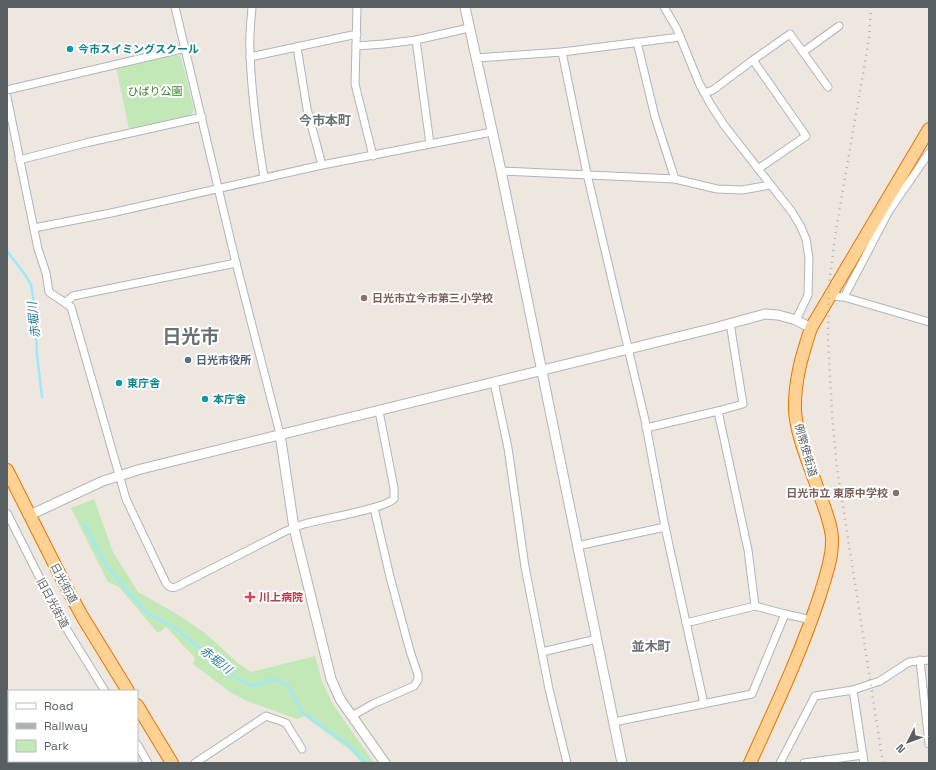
<svg xmlns="http://www.w3.org/2000/svg" width="936" height="770" font-family="'Space Grotesk','Noto Sans JP',sans-serif">
<rect width="100%" height="100%" fill="#ede7df"/>
<g fill="#c2e8b8">
<path d="M 177,55 L 181,57 L 194,110 L 190,116 L 129,129 L 116,67 Z"/>
<path d="M 94,499 L 113,552 L 138,592 L 175,613 L 205,633 L 239,664 L 251,672 L 315,656 L 322,681 L 332,703 L 374,763 L 362,763 L 350,750 L 304,716 L 297,719 L 247,701 L 230,692 L 193,664 L 195,658 L 166,627 L 158,633 L 119,587 L 108,582 L 71,508 Z"/>
</g>
<g fill="none" stroke-linecap="round" stroke-linejoin="round">
<g stroke="#9de8ff" stroke-width="2.5">
<path d="M 7,251 L 26,276 L 31,285 L 35,308 L 37,355 L 42,397"/>
<path d="M 84,524 L 107,567 L 147,613 L 172,626 L 234,676 L 248,684 L 253,686 L 270,680 L 277,680 L 288,686 L 302,712 L 346,743 L 366,763"/>
</g>
<defs>
<g id="minor">
<path d="M 175,7 L 236,263 L 280,434"/>
<path d="M 252,7 C 251,21 249,36 250,50 C 251,93 257,135 264,177"/>
<path d="M 357,7 L 355,84 L 373,156"/>
<path d="M 664,7 L 677,29 L 699,83 L 711,105 L 724,125 L 792,212 L 801,227 L 806,239 L 809,258 L 808,295 L 796,320"/>
<path d="M 416,40 L 430,144"/>
<path d="M 637,42 L 655,117 L 675,179"/>
<path d="M 356,46 L 384,44 L 416,40 L 469,28"/>
<path d="M 297,47 L 307,109 L 322,165"/>
<path d="M 562,52 L 587,174 L 645,420 L 665,527 L 704,704"/>
<path d="M 803,52 L 839,26"/>
<path d="M 250,57 L 357,34"/>
<path d="M 476,58 L 562,52 L 680,37"/>
<path d="M 753,60 L 790,34 L 828,87"/>
<path d="M 7,90 L 186,48"/>
<path d="M 704,93 L 713,90 L 753,60 L 806,136 L 758,169"/>
<path d="M 7,97 L 38,249 L 46,273 L 49,292 L 71,307 L 126,499 L 166,583 C 170,588 172,589 178,586 L 284,532 C 291,529 298,526 304,524 C 322,519 383,509 394,499 L 394,488 L 379,411"/>
<path d="M 19,160 L 90,142 L 202,117"/>
<path d="M 501,171 L 675,179 L 717,189 L 742,190 L 770,185"/>
<path d="M 34,228 L 111,213 L 322,165 L 492,132"/>
<path d="M 831,296 L 844,297 L 929,322"/>
<path d="M 844,297 L 889,211 L 929,153"/>
<path d="M 65,303 L 73,296 L 236,263"/>
<path d="M 494,382 L 508,448 L 525,567 L 549,689 L 567,763"/>
<path d="M 718,411 L 748,550 L 755,606"/>
<path d="M 646,428 L 718,411 L 743,404 L 730,323"/>
<path d="M 7,513 L 61,620 L 105,691"/>
<path d="M 577,546 L 665,527"/>
<path d="M 785,614 L 812,620"/>
<path d="M 542,652 L 597,639"/>
<path d="M 920,660 L 929,744"/>
<path d="M 352,716 L 373,704 L 414,686 L 418,680 L 418,675 L 410,651 L 390,577 L 374,508"/>
<path d="M 614,722 L 752,694 L 785,614 L 755,606 L 686,623"/>
<path d="M 137,744 L 148,763"/>
<path d="M 24,761 L 25,763"/>
<path d="M 110,761 L 112,763"/>
<path d="M 195,763 L 266,716 L 286,723 L 302,749"/>
<path d="M 780,763 L 815,696 L 853,690"/>
<path d="M 804,763 L 863,755"/>
<path d="M 864,763 L 853,690 L 880,681 L 909,662 L 929,660"/>
</g>
<g id="tertiary">
<path d="M 465,7 L 501,171 L 622,763"/>
<path d="M 280,434 L 294,528 L 331,679 L 340,699 L 385,763"/>
<path d="M 30,515 L 103,481 L 141,469 L 714,328 L 765,314 L 778,315 L 796,320 L 811,328"/>
</g>
<g id="trunk">
<path d="M 7,470 L 63,581 L 82,616 L 128,691"/>
<path d="M 137,705 L 172,763"/>
<path d="M 750,763 C 775,708 801,653 820,595 C 825,578 832,560 832,542 C 833,526 822,502 817,487 C 809,463 797,437 795,411 C 794,382 802,355 811,328 L 929,129"/>
</g>
</defs>
<use href="#minor" stroke="#b0b5b9" stroke-width="9"/>
<use href="#tertiary" stroke="#b0b5b9" stroke-width="11"/>
<use href="#trunk" stroke="#ec7200" stroke-width="14"/>
<use href="#minor" stroke="#fff" stroke-width="7"/>
<use href="#tertiary" stroke="#fff" stroke-width="9"/>
<use href="#trunk" stroke="#ffd293" stroke-width="12"/>
<path stroke="#b0b1b2" stroke-width="2.5" stroke-dasharray="1 5" stroke-linecap="butt" d="M 871,7 L 869,39 L 836,230 L 829,284 L 828,340 L 832,414 L 837,468 L 883,763"/>
</g>
<g fill="#0f9aa8" stroke="#fff" stroke-width="1.5">
<circle cx="70" cy="49" r="4"/>
<circle cx="119" cy="383" r="4"/>
<circle cx="205" cy="399" r="4"/>
</g>
<g fill="#8d6e63" stroke="#fff" stroke-width="1.5">
<circle cx="364" cy="298" r="4"/>
<circle cx="896" cy="493" r="4"/>
</g>
<circle fill="#5c6f8a" stroke="#fff" stroke-width="1.5" cx="188" cy="360" r="4"/>
<path fill="#e0444e" stroke="#fff" stroke-width="1.5" d="M248 591h4v4h4v4h-4v4h-4v-4h-4v-4h4z"/>
<g text-anchor="middle" stroke-width="4" stroke-linejoin="round" paint-order="stroke">
<g font-size="11" font-weight="bold" fill="#0d838f" stroke="#fff" text-anchor="start">
<text x="78" y="53">今市スイミングスクール</text>
<text x="127" y="387">東庁舎</text>
<text x="213" y="403">本庁舎</text>
</g>
<g font-size="11" fill="#388129" stroke="#fff">
<text x="155" y="95">ひばり公園</text>
</g>
<g font-size="11" font-weight="bold" fill="#785e54" stroke="#fff" text-anchor="start">
<text x="372" y="302">日光市立今市第三小学校</text>
<text x="888" y="497" text-anchor="end">日光市立 東原中学校</text>
</g>
<g font-size="11" font-weight="bold" fill="#4e5e75" stroke="#fff" text-anchor="start">
<text x="196" y="364">日光市役所</text>
</g>
<g font-size="11" fill="#585f62" stroke="#fff">
<text transform="translate(806 450) rotate(74)" y="4">例幣使街道</text>
<text transform="translate(64 583) rotate(62)" y="4">日光街道</text>
<text transform="translate(53 603) rotate(62)" y="4">旧日光街道</text>
</g>
<g font-size="11" font-weight="bold" fill="#be3a42" stroke="#fff" text-anchor="start">
<text x="259" y="601">川上病院</text>
</g>
<g font-size="12" font-style="italic" fill="#2a7ca0" stroke="#fff">
<text transform="translate(34 320) rotate(-96)" y="4">赤堀川</text>
<text transform="translate(216 660) rotate(38)" y="4">赤堀川</text>
</g>
<g font-size="13" font-weight="bold" fill="#697174" stroke="#fff">
<text x="325" y="125">今市本町</text>
<text x="651" y="651">並木町</text>
</g>
<g font-size="19" font-weight="bold" fill="#697174" stroke="#fff">
<text x="191" y="343">日光市</text>
</g>
</g>
<rect width="936" height="770" fill="none" stroke="#585f62" stroke-width="16"/>
<rect x="8" y="690" width="130" height="72" fill="#ffffff" stroke="#bcbfc0"/>
<rect x="16" y="703" width="20" height="6" fill="#ffffff" stroke="#bcbfc0"/>
<text x="44" y="710" font-size="12" fill="#585f62">Road</text>
<rect x="16" y="723" width="20" height="6" fill="#b0b1b2" stroke="#bcbfc0"/>
<text x="44" y="730" font-size="12" fill="#585f62">Railway</text>
<rect x="16" y="740" width="20" height="12" fill="#c2e8b8" stroke="#bcbfc0"/>
<text x="44" y="750" font-size="12" fill="#585f62">Park</text>
<g transform="translate(908 742) rotate(228)" stroke="#ffffff" stroke-width="3" paint-order="stroke">
<path d="M0-3L7 15L0 10L-7 15Z" fill="#585f62"/>
<text y="-6" font-size="11" font-weight="bold" text-anchor="middle" fill="#585f62">N</text>
</g>
</svg>
